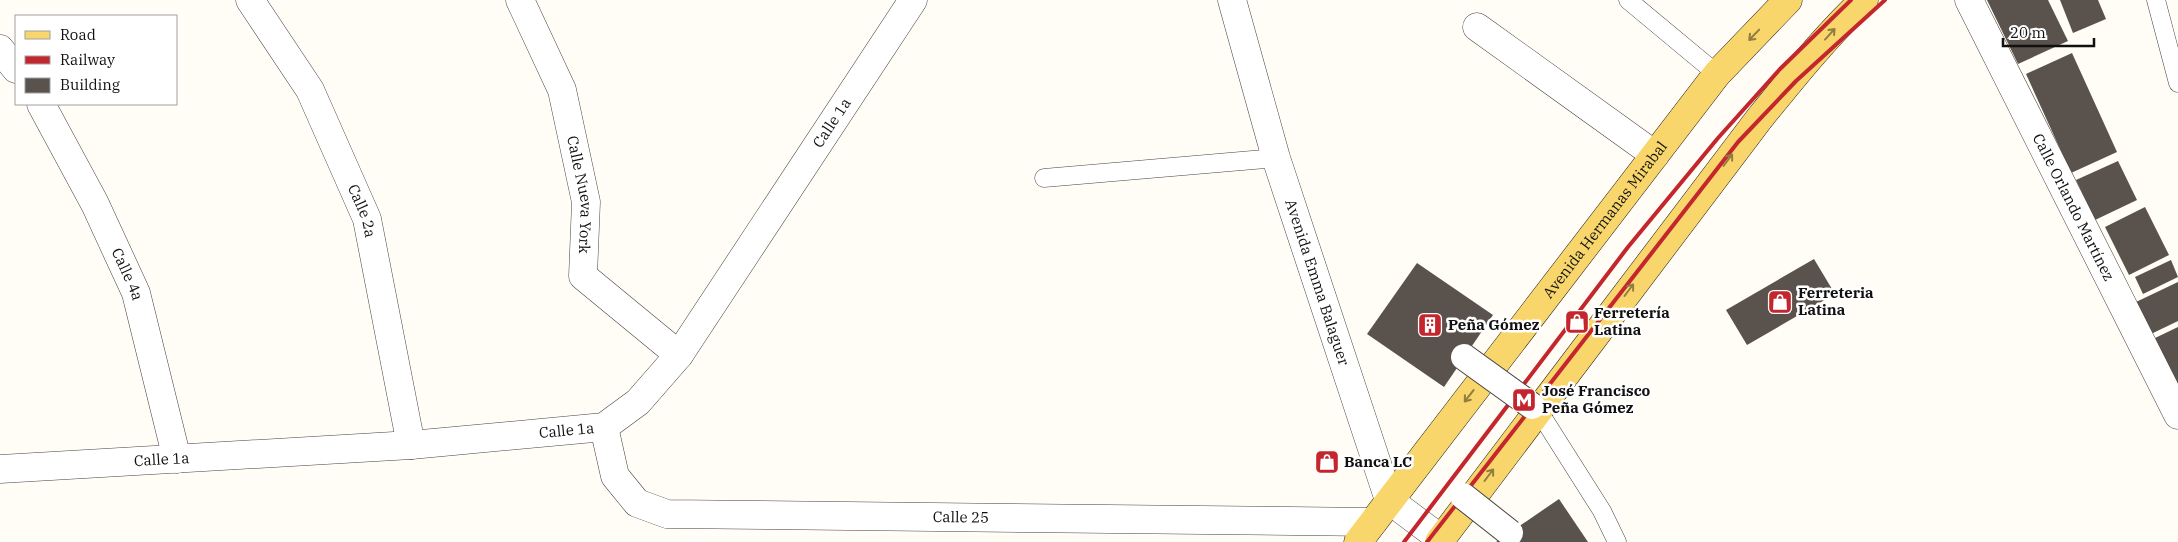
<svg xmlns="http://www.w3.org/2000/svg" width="2178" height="542" font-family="'IBM Plex Serif',serif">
<rect width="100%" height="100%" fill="#fffdf5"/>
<g fill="#5a524d">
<path d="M 1987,0 L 2048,0 L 2068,41 L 2018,64 Z"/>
<path d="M 2060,0 L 2098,0 L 2106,19 L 2073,33 Z"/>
<path d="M 2072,53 L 2117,152 L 2071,173 L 2026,74 Z"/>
<path d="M 2118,161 L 2137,200 L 2095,220 L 2076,180 Z"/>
<path d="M 2145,207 L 2169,255 L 2129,275 L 2105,227 Z"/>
<path d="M 1814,259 L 1835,294 L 1747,345 L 1726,310 Z"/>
<path d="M 2171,260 L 2178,277 L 2143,294 L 2135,277 Z"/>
<path d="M 1417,263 L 1493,315 L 1444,387 L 1367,334 Z"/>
<path d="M 2178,282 L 2178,321 L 2151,334 L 2136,302 Z"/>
<path d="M 2178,327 L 2178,393 L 2153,339 Z"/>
<path d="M 1335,453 L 1338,467 L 1319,471 L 1316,457 Z"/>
<path d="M 1559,499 L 1588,542 L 1496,542 Z"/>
</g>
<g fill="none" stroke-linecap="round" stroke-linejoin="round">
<defs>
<g id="service">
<path d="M 1628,0 L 1717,74"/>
<path d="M 2156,0 L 2178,83"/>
<path d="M 1044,178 L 1276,158"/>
<path d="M 1538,410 L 1602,511 L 1617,542"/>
</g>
<g id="minor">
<path id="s1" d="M 250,0 L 310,90 L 367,219 L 411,445"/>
<path id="s2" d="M 520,0 L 562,90 L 586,202 L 583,276 L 679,355"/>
<path id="s3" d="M 1969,0 L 2178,415"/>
<path d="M 1477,27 L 1655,155"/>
<path d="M 0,49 L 16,69"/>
<path id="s4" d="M 41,104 L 95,204 L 136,293 L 177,459"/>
<path id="s5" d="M 604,427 L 615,476 L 637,503 L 667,514 L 1373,522"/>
<path id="s6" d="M 0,469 L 411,445 L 604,427 L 638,402 L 679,355 L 913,0"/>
</g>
<g id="tertiary">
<path id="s7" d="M 1232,0 L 1276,158 L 1389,500 L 1441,539"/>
</g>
<g id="primary">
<path id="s8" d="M 1358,542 L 1717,74 L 1788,0"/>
<path d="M 1439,542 L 1759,119 C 1793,77 1826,36 1864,0"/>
</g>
</defs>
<use href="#service" stroke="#444" stroke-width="19"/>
<use href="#minor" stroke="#444" stroke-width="29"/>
<use href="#tertiary" stroke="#444" stroke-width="29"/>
<use href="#primary" stroke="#222" stroke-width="29"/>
<use href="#service" stroke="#fff" stroke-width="18"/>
<use href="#minor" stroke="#fff" stroke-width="28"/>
<use href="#tertiary" stroke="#fff" stroke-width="28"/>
<use href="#primary" stroke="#f9d66b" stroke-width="28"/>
<g stroke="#c4262e" stroke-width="4">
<path d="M 1404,542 L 1628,247 L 1718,138 L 1780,69 L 1851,0"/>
<path d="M 1427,542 L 1738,142 L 1796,81 L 1885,0"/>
</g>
<defs>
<g id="pedestrian-bridge">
<path d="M 1464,357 L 1532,406"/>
<path d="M 1463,496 L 1510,533"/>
</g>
</defs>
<use href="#pedestrian-bridge" stroke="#444" stroke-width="28" stroke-linecap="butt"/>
<use href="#pedestrian-bridge" stroke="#fff" stroke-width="26"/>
</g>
<defs><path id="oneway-shaft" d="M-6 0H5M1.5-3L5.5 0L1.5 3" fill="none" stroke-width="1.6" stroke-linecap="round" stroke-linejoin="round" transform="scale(1.25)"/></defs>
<g stroke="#917d42">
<use href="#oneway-shaft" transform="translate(1830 34) rotate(-48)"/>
<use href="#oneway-shaft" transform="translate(1754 35) rotate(134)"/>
<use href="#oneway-shaft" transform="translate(1728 160) rotate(-53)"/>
<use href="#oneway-shaft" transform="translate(1629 290) rotate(-53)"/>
<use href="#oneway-shaft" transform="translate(1469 396) rotate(128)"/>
<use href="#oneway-shaft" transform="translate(1489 475) rotate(-53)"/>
</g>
<defs>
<symbol id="shop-square" viewBox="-11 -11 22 22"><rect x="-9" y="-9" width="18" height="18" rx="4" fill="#c4262e" stroke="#fff"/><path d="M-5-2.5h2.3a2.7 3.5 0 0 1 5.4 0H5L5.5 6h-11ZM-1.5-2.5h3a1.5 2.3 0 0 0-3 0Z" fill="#fff"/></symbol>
<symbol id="building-square" viewBox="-11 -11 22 22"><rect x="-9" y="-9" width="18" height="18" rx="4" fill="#c4262e" stroke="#fff"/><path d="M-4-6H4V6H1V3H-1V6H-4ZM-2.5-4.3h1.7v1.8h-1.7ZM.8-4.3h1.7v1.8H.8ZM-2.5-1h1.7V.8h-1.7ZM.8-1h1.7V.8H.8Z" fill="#fff"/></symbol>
<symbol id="metro-square" viewBox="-11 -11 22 22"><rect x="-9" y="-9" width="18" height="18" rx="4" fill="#c4262e" stroke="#fff"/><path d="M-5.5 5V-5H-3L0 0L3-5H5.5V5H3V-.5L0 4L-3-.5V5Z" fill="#fff"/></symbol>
</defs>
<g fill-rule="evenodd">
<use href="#shop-square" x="1766" y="288" width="28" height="28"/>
<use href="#shop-square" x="1563" y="308" width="28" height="28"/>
<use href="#building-square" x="1416" y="311" width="28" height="28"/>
<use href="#metro-square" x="1510" y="386" width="28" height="28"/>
<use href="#shop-square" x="1313" y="448" width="28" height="28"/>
</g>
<g text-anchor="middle" stroke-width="5" stroke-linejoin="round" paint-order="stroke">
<g font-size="15" fill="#111" stroke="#fff">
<text dy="5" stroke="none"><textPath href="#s6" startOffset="988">Calle 1a</textPath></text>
<text dy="5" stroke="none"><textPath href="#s2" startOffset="206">Calle Nueva York</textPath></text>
<text dy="5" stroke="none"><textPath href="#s3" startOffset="232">Calle Orlando Martínez</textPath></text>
<text dy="5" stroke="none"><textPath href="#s1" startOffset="240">Calle 2a</textPath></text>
<text dy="5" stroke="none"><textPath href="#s8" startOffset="406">Avenida Hermanas Mirabal</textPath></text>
<text dy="5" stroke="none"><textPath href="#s4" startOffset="191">Calle 4a</textPath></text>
<text dy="5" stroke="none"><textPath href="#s7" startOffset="295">Avenida Emma Balaguer</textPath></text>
<text dy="5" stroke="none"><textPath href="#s6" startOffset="568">Calle 1a</textPath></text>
<text dy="5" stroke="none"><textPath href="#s6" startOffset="162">Calle 1a</textPath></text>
<text dy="5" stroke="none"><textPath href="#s5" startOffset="411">Calle 25</textPath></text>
</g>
<g font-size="15" font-weight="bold" fill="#111" stroke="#fff" text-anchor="start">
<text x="1798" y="298">Ferreteria<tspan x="1798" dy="17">Latina</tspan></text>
<text x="1594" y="318">Ferretería<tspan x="1594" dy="17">Latina</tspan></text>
<text x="1448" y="330">Peña Gómez</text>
<text x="1542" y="396">José Francisco<tspan x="1542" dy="17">Peña Gómez</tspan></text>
<text x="1344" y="467">Banca LC</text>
</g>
</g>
<rect x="15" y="15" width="162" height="90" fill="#ffffff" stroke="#a0a0a0"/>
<rect x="25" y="31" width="25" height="8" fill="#f9d66b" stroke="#a0a0a0"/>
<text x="60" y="40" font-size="15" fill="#111111">Road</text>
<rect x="25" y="56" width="25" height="8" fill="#c4262e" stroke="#a0a0a0"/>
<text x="60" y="65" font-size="15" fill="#111111">Railway</text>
<rect x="25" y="78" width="25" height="15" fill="#5a524d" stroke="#a0a0a0"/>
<text x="60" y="90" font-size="15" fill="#111111">Building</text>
<path d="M2003 38v8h91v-8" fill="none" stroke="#111111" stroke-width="2.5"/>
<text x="2010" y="38" font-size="15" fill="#111111" stroke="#ffffff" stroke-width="4" paint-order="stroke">20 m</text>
</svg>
